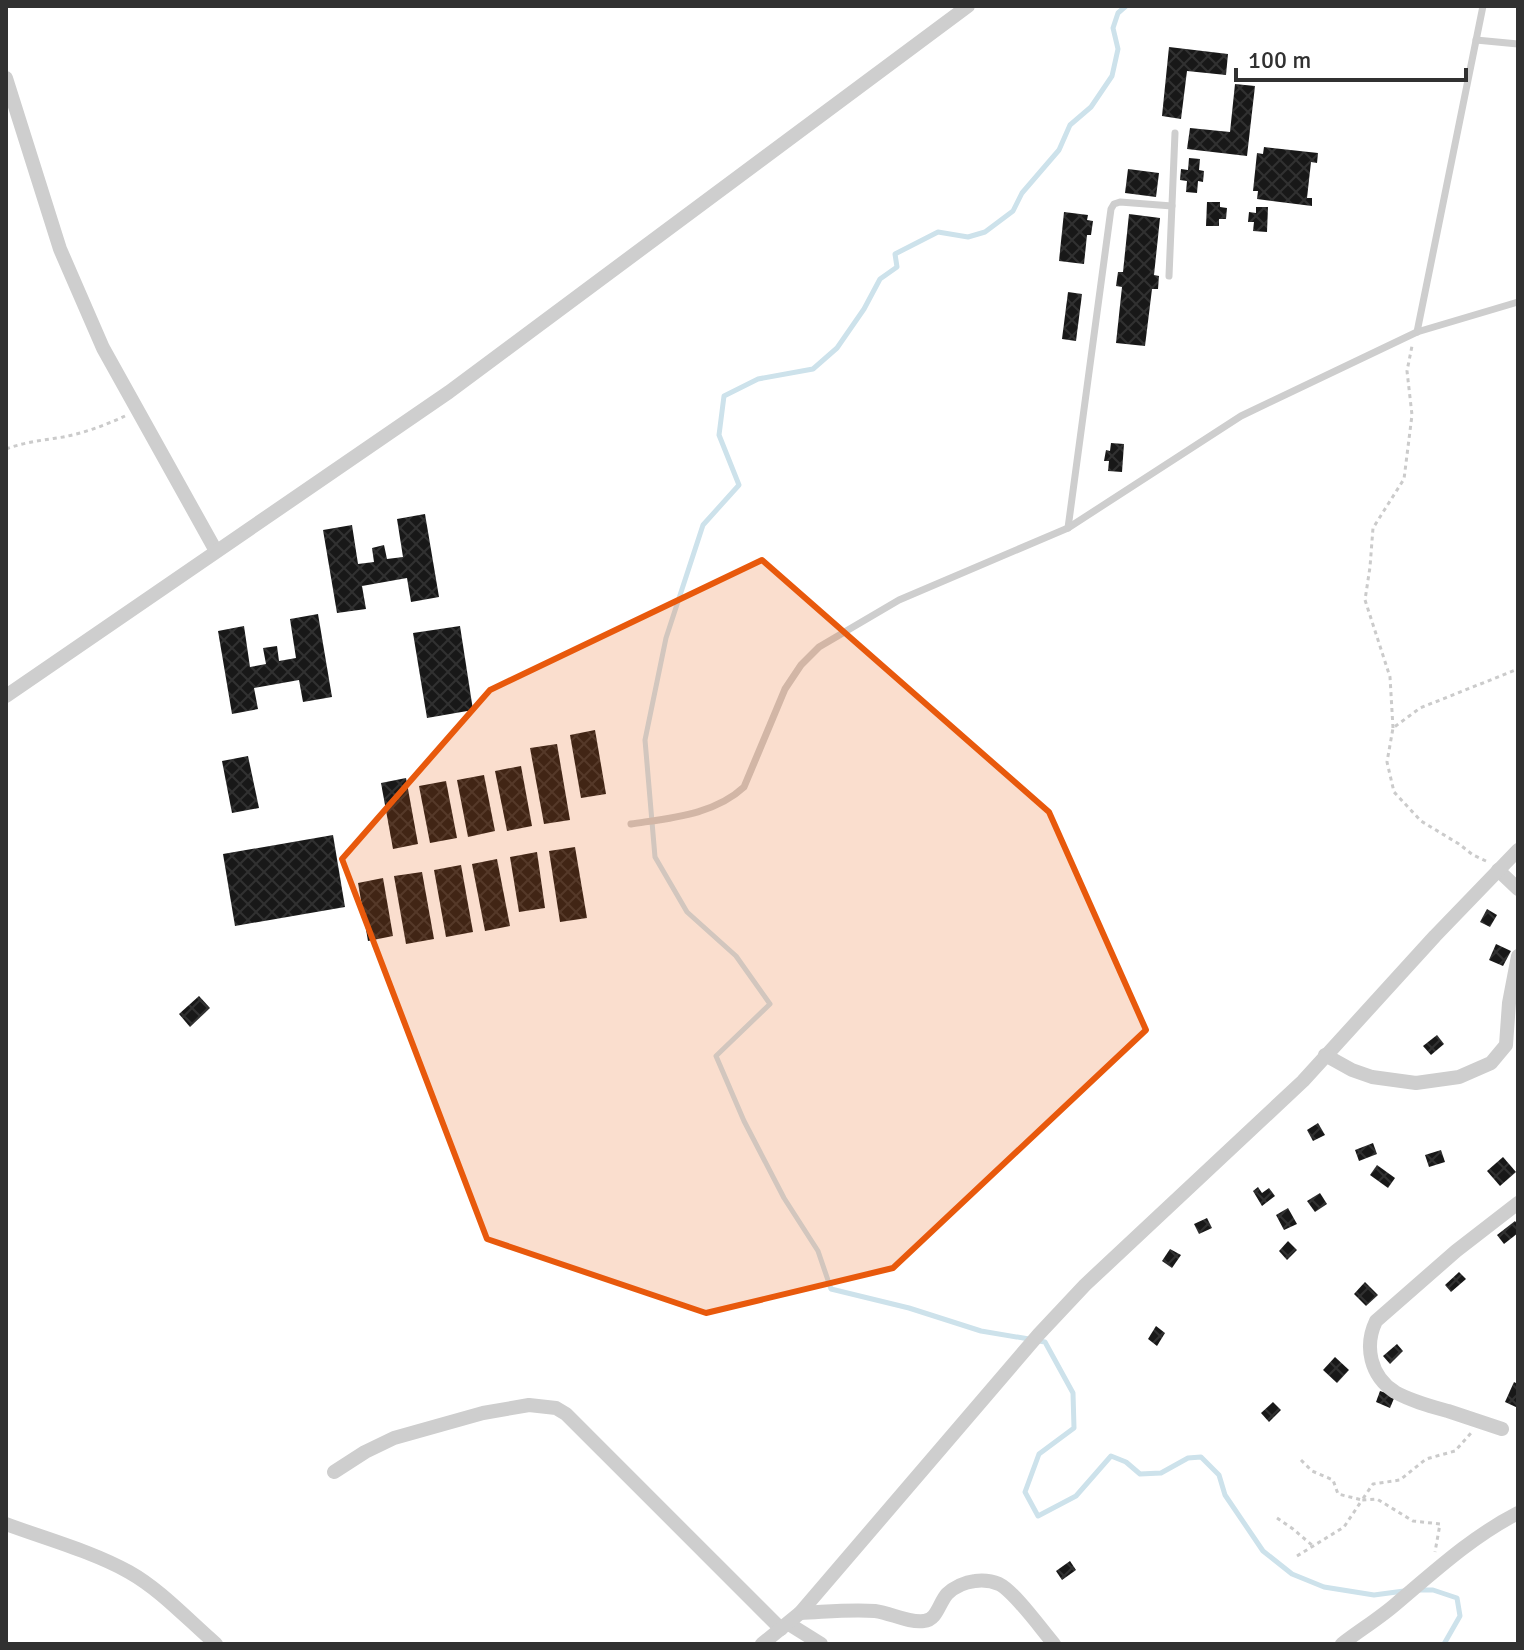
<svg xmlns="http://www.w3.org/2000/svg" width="1524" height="1650" font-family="Signika,sans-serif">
<defs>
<pattern id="building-cross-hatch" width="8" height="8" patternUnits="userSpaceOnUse" patternTransform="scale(2)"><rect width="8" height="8" fill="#181818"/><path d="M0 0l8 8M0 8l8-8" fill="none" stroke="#313131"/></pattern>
</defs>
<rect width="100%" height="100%" fill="#fff"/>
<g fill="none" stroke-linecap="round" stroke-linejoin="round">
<g stroke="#cde2eb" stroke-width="5">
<path d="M 1029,1339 L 981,1331 L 909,1308 L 831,1289 L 818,1251 L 784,1198 L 744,1121 L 716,1056 L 770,1004 L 736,956 L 687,912 L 655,857 L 645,740 L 666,638 L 703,525 L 739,485 L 719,435 L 724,396 L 758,379 L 813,369 L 837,348 L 864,309 L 880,279 L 897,267 L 895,254 L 938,232 L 968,237 L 985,232 L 1013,211 L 1022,193 L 1059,150 L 1070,125 L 1091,107 L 1112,76 L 1118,49 L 1113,28 L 1118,13 L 1126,6"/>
<path d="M 1039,1341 L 1045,1342 L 1073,1393 L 1074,1428 L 1039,1454 L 1025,1492 L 1038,1516 L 1076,1496 L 1111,1456 L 1126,1462 L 1140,1474 L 1161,1473 L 1188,1458 L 1201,1457 L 1219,1475 L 1225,1495 L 1263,1551 L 1292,1574 L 1324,1587 L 1374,1595 L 1404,1591"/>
<path d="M 1418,1590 L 1433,1590 L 1457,1598 L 1460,1616 L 1444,1644"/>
</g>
</g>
<g fill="url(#building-cross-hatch)">
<path d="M 1169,47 L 1228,54 L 1226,75 L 1187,71 L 1181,119 L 1162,116 Z"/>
<path d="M 1235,84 L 1255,86 L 1247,156 L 1187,149 L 1190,128 L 1230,132 Z"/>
<path d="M 1264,147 L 1318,153 L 1317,163 L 1311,162 L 1307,198 L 1312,198 L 1312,206 L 1257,199 L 1258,191 L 1253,191 L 1257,153 L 1263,154 Z"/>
<path d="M 1189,158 L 1200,159 L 1199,170 L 1204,171 L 1203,182 L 1198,181 L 1197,193 L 1186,192 L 1187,181 L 1180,180 L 1181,169 L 1188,170 Z"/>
<path d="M 1128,169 L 1159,173 L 1156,197 L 1125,193 Z"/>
<path d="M 1207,202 L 1220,202 L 1220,207 L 1227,208 L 1226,219 L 1219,219 L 1219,226 L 1206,226 Z"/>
<path d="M 1256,207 L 1268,207 L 1267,232 L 1253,231 L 1254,222 L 1248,222 L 1249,212 L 1256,213 Z"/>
<path d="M 1064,212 L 1088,215 L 1087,220 L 1093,221 L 1091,235 L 1087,235 L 1084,264 L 1059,261 Z"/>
<path d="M 1129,214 L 1160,218 L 1154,275 L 1159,276 L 1158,289 L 1152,289 L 1145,346 L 1116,343 L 1122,287 L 1116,286 L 1118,272 L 1123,272 Z"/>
<path d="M 1068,292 L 1082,294 L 1076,341 L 1062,339 Z"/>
<path d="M 1111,443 L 1124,444 L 1122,472 L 1108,471 L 1109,461 L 1104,461 L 1106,450 L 1110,451 Z"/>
<path d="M 425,514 L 439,597 L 411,602 L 407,578 L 362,586 L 366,609 L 337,613 L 323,530 L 352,525 L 358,564 L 374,562 L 372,548 L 384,545 L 387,559 L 403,557 L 397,519 Z"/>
<path d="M 318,614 L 332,697 L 303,702 L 299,680 L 254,688 L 258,709 L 232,714 L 218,631 L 244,626 L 250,667 L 266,664 L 263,648 L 277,646 L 279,661 L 296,658 L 290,619 Z"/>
<path d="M 460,626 L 473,710 L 427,718 L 413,633 Z"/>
<path d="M 595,730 L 606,794 L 581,798 L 570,735 Z"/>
<path d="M 557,744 L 570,820 L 544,824 L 530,748 Z"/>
<path d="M 248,756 L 259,808 L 232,813 L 222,761 Z"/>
<path d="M 521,766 L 532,826 L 507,831 L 495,771 Z"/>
<path d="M 484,775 L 495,831 L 468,837 L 457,780 Z"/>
<path d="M 406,778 L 418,844 L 393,849 L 381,783 Z"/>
<path d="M 446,781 L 457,838 L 430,843 L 419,786 Z"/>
<path d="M 333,835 L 345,907 L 235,926 L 223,854 Z"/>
<path d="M 575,847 L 587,918 L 560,922 L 549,851 Z"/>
<path d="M 537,852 L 545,908 L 519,912 L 510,857 Z"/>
<path d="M 497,859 L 510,926 L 485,931 L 472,864 Z"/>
<path d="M 461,865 L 473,932 L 446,937 L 434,870 Z"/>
<path d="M 422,872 L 434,939 L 406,944 L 394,876 Z"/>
<path d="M 383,878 L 393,936 L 368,941 L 358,883 Z"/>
<path d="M 1487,909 L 1497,915 L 1490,927 L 1480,922 Z"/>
<path d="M 1496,944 L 1511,951 L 1503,966 L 1489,960 Z"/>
<path d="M 199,996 L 210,1008 L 190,1027 L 179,1014 Z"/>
<path d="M 1437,1035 L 1444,1044 L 1431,1055 L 1423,1046 Z"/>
<path d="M 1318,1123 L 1325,1135 L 1313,1141 L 1307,1130 Z"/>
<path d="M 1373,1143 L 1377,1154 L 1359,1161 L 1355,1150 Z"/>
<path d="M 1441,1150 L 1445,1162 L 1429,1167 L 1425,1155 Z"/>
<path d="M 1503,1157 L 1516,1172 L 1500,1186 L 1487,1171 Z"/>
<path d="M 1377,1165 L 1395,1178 L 1388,1188 L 1370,1175 Z"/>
<path d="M 1258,1187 L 1262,1193 L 1269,1188 L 1275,1196 L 1262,1206 L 1253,1191 Z"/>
<path d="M 1320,1193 L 1327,1204 L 1315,1212 L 1307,1201 Z"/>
<path d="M 1288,1208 L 1297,1224 L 1284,1230 L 1276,1215 Z"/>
<path d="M 1207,1218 L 1212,1228 L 1199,1234 L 1194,1224 Z"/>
<path d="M 1515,1221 L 1518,1225 L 1518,1233 L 1504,1244 L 1497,1235 Z"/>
<path d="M 1288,1241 L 1297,1250 L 1287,1260 L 1279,1251 Z"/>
<path d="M 1170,1249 L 1181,1255 L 1172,1268 L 1162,1261 Z"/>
<path d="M 1459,1272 L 1466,1279 L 1451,1292 L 1445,1285 Z"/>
<path d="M 1365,1282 L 1378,1295 L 1366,1306 L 1354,1294 Z"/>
<path d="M 1156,1326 L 1165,1333 L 1157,1346 L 1148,1339 Z"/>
<path d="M 1397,1344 L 1403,1351 L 1390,1364 L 1383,1356 Z"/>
<path d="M 1335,1357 L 1349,1370 L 1337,1383 L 1323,1370 Z"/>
<path d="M 1514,1382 L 1518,1384 L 1518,1408 L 1505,1402 Z"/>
<path d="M 1380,1391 L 1395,1396 L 1390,1408 L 1376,1402 Z"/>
<path d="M 1273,1402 L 1281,1410 L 1269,1422 L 1261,1413 Z"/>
<path d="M 1070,1561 L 1076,1570 L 1062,1580 L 1056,1571 Z"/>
</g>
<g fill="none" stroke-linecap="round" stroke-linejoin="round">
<g stroke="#cbcbcb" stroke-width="3" stroke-dasharray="4 4" stroke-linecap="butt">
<path d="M 6,449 C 25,442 44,440 63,437 C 84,433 106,425 125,416"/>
<path d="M 1393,728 L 1390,677 L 1365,600 L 1370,567 L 1373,528 L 1404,479 L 1412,415 L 1407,371 L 1412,346"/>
<path d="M 1486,861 L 1473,855 L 1459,844 L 1421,821 L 1394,792 L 1387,762 L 1393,728 L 1420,708 L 1518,669"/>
<path d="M 1301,1460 L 1312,1471 L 1333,1480 L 1338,1494 L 1362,1500 L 1373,1484 L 1400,1480 L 1426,1459 L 1455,1451 L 1471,1433"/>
<path d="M 1277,1518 L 1293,1529 L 1313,1546"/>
<path d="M 1297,1556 L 1344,1527 L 1362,1500 L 1377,1499 L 1413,1521 L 1440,1524 L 1435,1552"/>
</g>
<g stroke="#cecece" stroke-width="7">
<path d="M 1476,40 L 1518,44"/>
<path d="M 1169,276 L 1175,133"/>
<path d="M 1417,332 L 1483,6"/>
<path d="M 1068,528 L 1111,209 L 1114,204 L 1120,202 L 1172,206"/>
<path d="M 631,824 C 670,818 714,815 744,787 L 785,689 L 801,665 L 819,647 L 899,600 L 1068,528 L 1241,416 L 1417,332 L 1518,302"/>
</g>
<g stroke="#cecece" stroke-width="14">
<path d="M 6,78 L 60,249 L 103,348 L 216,551"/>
<path d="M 6,696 L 449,392 L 968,6"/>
<path d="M 1498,870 L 1518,889"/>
<path d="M 1325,1055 L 1352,1070 L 1372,1077 L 1416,1083 L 1459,1077 L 1491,1063 L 1506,1045 L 1509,1003 L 1518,956"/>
<path d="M 1502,1429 C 1484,1423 1466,1417 1448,1411 C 1430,1406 1411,1401 1395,1392 C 1370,1376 1364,1346 1376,1321 L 1456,1251 L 1518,1203"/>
<path d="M 334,1472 L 365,1452 L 394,1438 L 483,1413 L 529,1405 L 556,1408 L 566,1414 L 781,1629"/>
<path d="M 6,1524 C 46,1539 91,1551 129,1572 C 161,1590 188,1620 216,1644"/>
<path d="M 800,1613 C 825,1612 850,1609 875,1611 C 891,1613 908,1623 924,1621 C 937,1620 939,1603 947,1594 C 954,1587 965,1582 975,1581 C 983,1580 992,1581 999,1584 C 1015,1592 1041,1629 1054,1644"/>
<path d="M 789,1624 L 821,1644"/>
<path d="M 762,1644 L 800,1613 L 1039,1334 L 1085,1285 L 1303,1081 L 1435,936 L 1518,850"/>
<path d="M 1342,1644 C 1360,1630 1380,1618 1397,1603 C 1436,1570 1473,1536 1518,1513"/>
</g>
</g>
<path fill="#e8590c" fill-opacity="0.2" stroke="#e8590c" stroke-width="6" stroke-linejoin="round" d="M 762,560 L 1049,812 L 1146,1030 L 893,1268 L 706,1313 L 487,1239 L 342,859 L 490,690 Z"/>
<rect width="1524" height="1650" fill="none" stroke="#313131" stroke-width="16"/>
<path d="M1236 68v12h230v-12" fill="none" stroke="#313131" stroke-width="4"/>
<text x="1248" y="68" font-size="24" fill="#313131" stroke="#ffffff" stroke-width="6" paint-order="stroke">100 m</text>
</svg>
